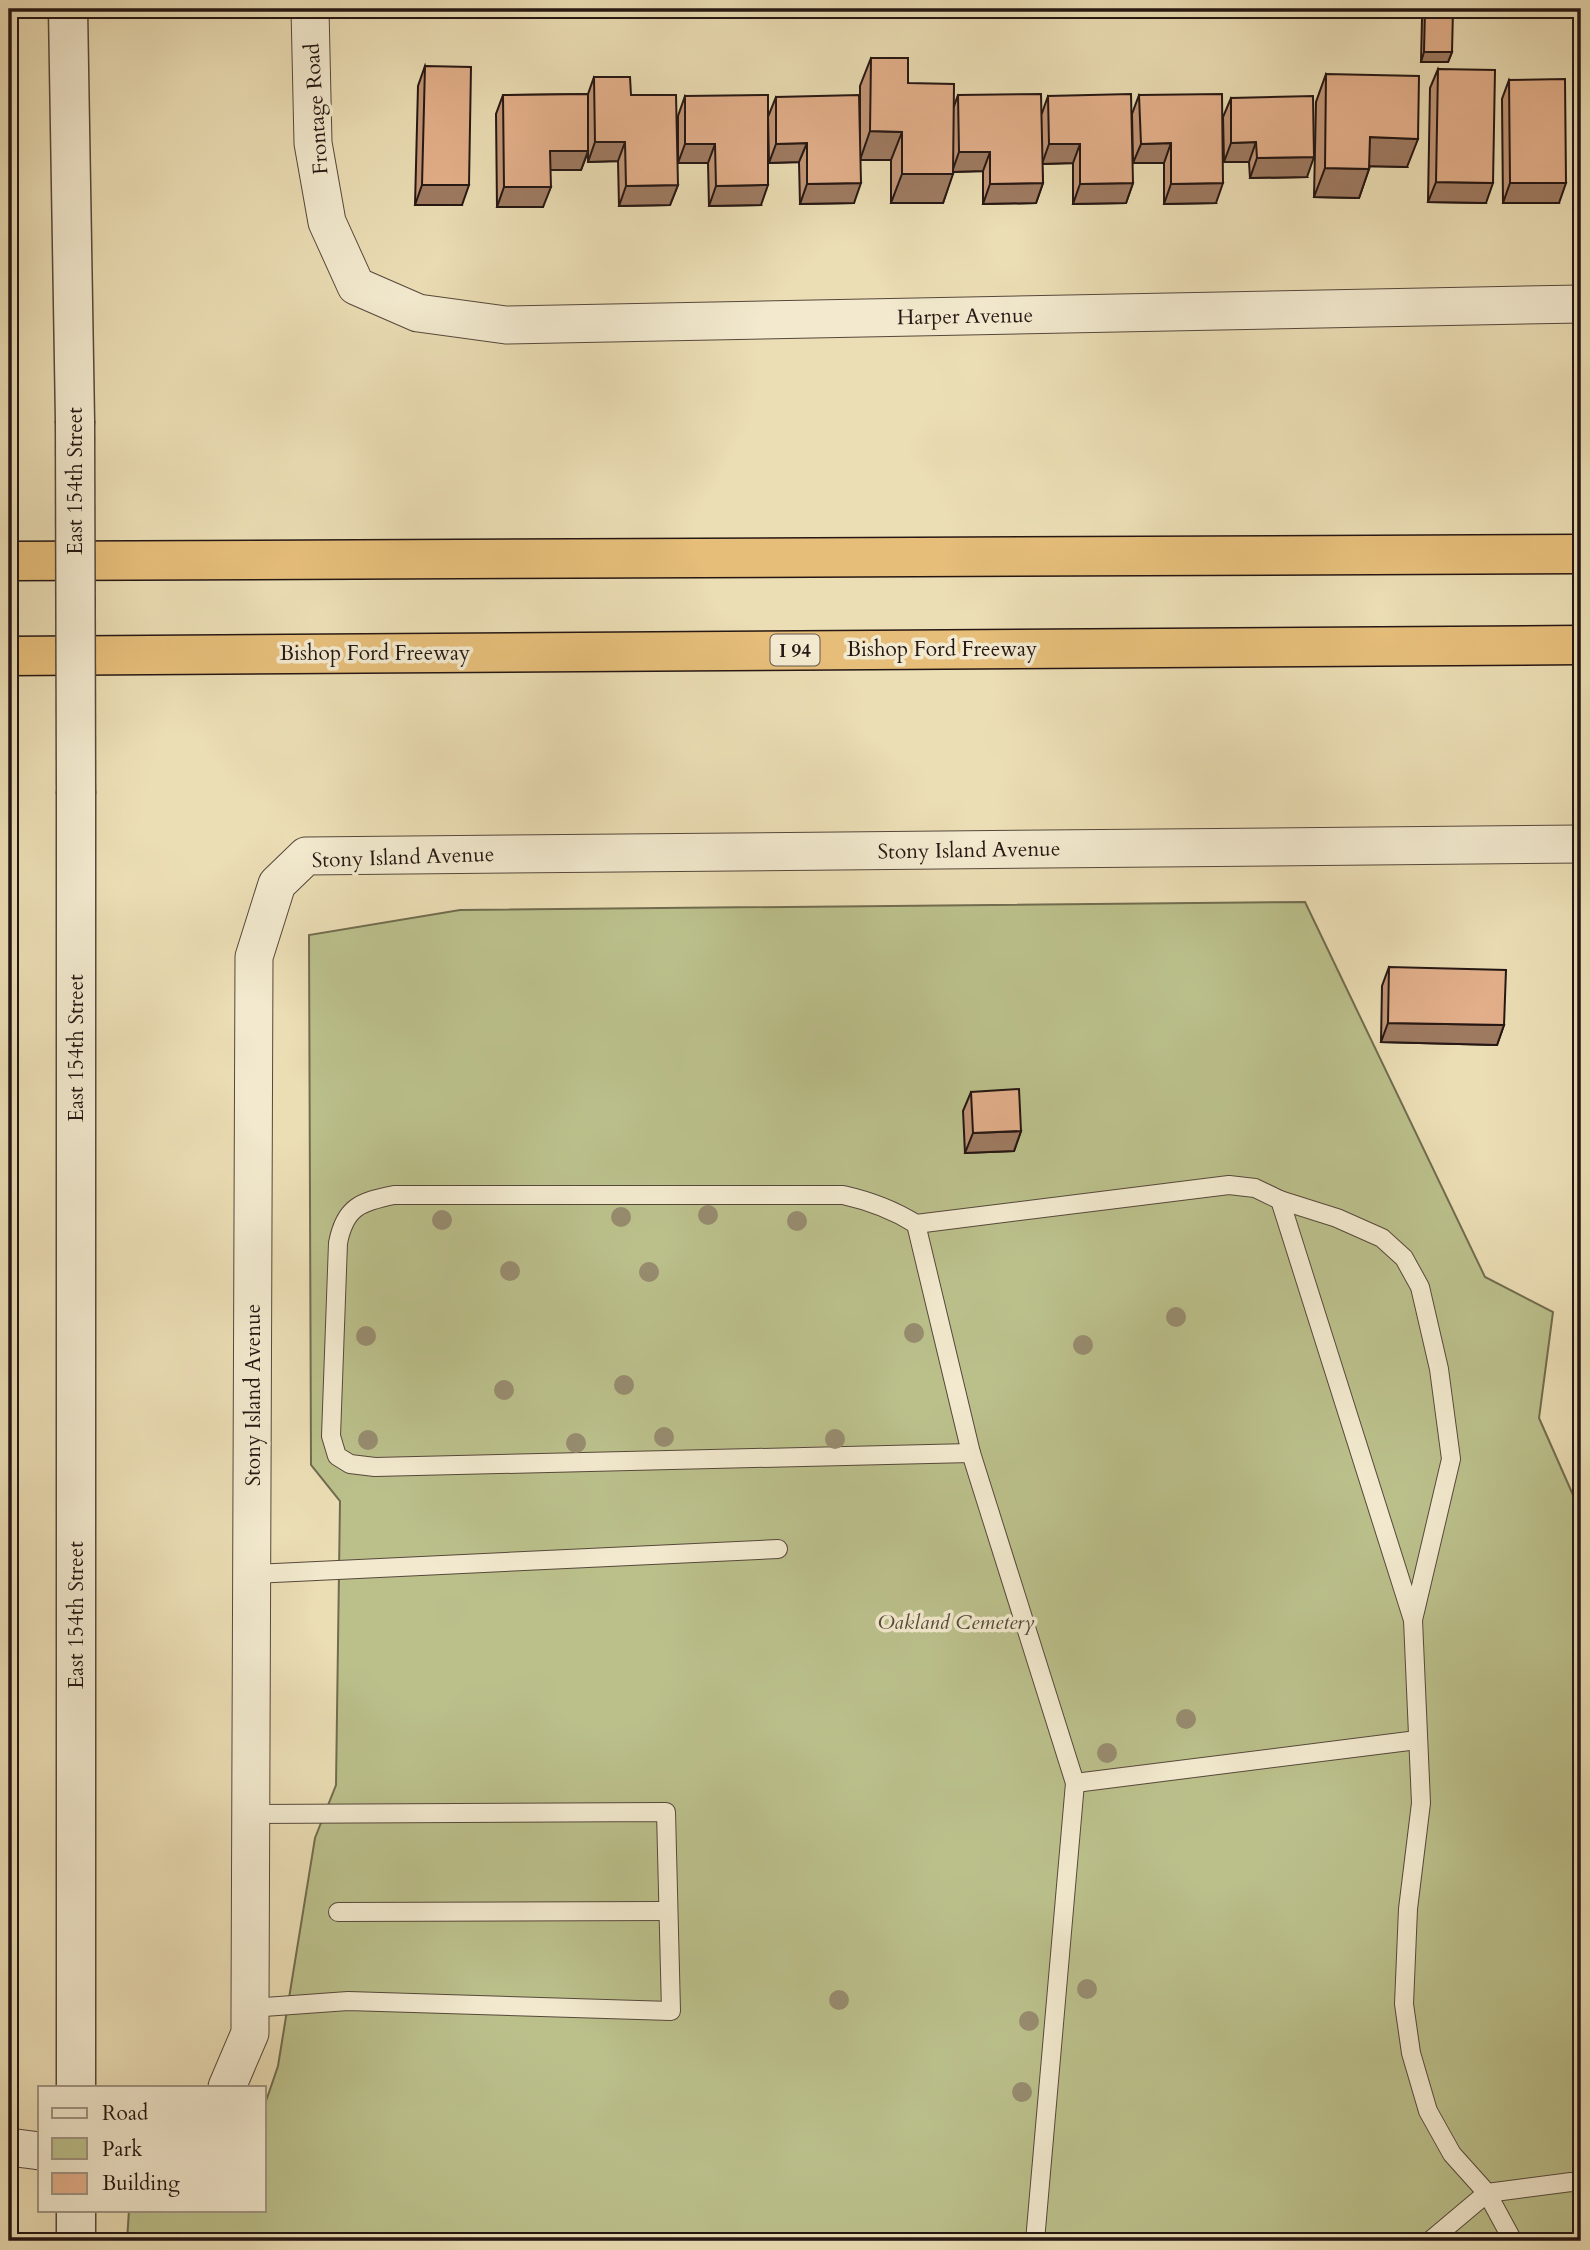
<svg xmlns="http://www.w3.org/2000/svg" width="1590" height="2250" font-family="Cardo,serif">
<rect width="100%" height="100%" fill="#ebddb4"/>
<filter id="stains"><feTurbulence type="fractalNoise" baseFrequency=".00286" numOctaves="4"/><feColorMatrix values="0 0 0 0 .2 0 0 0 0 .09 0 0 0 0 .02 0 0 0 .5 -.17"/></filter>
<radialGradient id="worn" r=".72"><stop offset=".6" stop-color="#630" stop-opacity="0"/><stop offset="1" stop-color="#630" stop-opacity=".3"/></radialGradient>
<path fill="#bbc08b" stroke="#706c4f" stroke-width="2" d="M 1305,902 L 1485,1277 L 1553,1312 L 1539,1418 L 1581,1513 L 1581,2241 L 127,2241 L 129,2210 L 264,2210 L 264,2107 L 278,2066 L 315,1838 L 336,1785 L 340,1501 L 311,1465 L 309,935 L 460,910 Z"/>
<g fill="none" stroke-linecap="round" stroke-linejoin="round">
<defs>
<g id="service">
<path d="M 1280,1200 L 1413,1620"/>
<path d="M 916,1224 L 971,1453 L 1075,1783 L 1035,2241"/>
<path d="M 971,1453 L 375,1467 L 350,1464 L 337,1456 L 331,1436 L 338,1243 C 345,1207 360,1202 394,1195 L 843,1195 C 870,1201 892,1209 916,1224 L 1229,1185 L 1255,1188 L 1280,1200 L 1337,1218 L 1382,1238 L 1404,1258 L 1420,1287 L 1439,1369 L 1451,1459 L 1413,1620 L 1421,1803 L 1408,1909 L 1404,2004 L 1411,2053 L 1428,2111 L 1452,2154 L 1487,2193 L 1571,2182 L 1581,2183"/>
<path d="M 253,1574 L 778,1549"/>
<path d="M 1075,1783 L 1417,1740"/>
<path d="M 338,1912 L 668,1911"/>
<path d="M 250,2008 L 348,2001 L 671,2011 L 666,1812 L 252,1814"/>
<path d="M 1430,2241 L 1487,2193 L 1513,2241"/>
</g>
<g id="minor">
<path d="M 310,9 L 313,143 L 327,222 L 356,286 L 418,313 L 506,325 L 1581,304"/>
<path d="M 227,2087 L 250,2033 L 250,2008 L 254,957 L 277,884 L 306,856 L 1581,844"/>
<path d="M 9,2147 L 40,2151"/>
</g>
<g id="tertiary">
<path d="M 68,9 L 75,421"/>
<path d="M 76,2087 L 76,794"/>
<path d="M 76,2210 L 76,2241"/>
</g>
<g id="motorway">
<path d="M 9,561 L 1581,554"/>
<path d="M 9,656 L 1581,645"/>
</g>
</defs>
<use href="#service" stroke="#56483b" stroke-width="20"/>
<use href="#minor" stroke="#56483b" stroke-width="39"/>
<use href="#tertiary" stroke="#56483b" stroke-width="41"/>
<use href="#motorway" stroke="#251713" stroke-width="41"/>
<use href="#service" stroke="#f2e9ce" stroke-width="18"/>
<use href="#minor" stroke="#f2e9ce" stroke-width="37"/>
<use href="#tertiary" stroke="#f2e9ce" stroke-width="38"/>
<use href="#motorway" stroke="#e6be7a" stroke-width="38"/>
<defs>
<path id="tertiary-bridge" d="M 75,421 L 76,794"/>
</defs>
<use href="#tertiary-bridge" stroke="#56483b" stroke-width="41" stroke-linecap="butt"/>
<use href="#tertiary-bridge" stroke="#f2e9ce" stroke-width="38"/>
</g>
<g fill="#978c6f">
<circle cx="708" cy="1215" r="10"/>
<circle cx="621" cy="1217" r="10"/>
<circle cx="442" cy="1220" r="10"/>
<circle cx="797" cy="1221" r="10"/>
<circle cx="510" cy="1271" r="10"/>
<circle cx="649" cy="1272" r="10"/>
<circle cx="1176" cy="1317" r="10"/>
<circle cx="914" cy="1333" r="10"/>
<circle cx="366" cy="1336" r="10"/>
<circle cx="1083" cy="1345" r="10"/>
<circle cx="624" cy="1385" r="10"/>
<circle cx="504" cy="1390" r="10"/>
<circle cx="664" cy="1437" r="10"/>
<circle cx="835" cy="1439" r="10"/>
<circle cx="368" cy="1440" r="10"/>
<circle cx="576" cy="1443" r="10"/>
<circle cx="1186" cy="1719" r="10"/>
<circle cx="1107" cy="1753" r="10"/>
<circle cx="1087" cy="1989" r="10"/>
<circle cx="839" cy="2000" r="10"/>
<circle cx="1029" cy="2021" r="10"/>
<circle cx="1022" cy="2092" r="10"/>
</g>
<g fill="#c29677" stroke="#251713" stroke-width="2">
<path d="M 1425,9 L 1452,52 L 1448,62 L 1421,62 L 1422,19 Z"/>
<path d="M 871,58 L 908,83 L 954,106 L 958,95 L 1042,113 L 1048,96 L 1133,183 L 1126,203 L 1073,204 L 1073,163 L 1042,164 L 1043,183 L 1036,203 L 983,204 L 983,171 L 953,172 L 943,203 L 891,203 L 891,160 L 860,160 L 854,203 L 800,204 L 799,162 L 769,163 L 768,117 L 776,97 L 860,139 L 860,86 Z"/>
<path d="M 425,66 L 462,205 L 415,205 L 418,86 Z"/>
<path d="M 1438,69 L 1486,203 L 1428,202 L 1430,88 Z"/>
<path d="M 1326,74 L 1407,167 L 1370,166 L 1369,169 L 1359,198 L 1314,197 L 1316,102 Z"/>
<path d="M 1581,75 L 1581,192 L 1575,192 L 1578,84 Z"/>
<path d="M 594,77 L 631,95 L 678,185 L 670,205 L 619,206 L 618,161 L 588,162 L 588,152 L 581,170 L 550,170 L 543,207 L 497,207 L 496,114 L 503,95 L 588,94 Z"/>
<path d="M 1509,80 L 1559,203 L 1503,203 L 1502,99 Z"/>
<path d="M 1139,95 L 1216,203 L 1164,204 L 1164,163 L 1133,163 L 1132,114 Z"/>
<path d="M 685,96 L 761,205 L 709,206 L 708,163 L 678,163 L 678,116 Z"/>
<path d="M 1231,98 L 1307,177 L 1250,178 L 1249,162 L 1224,162 L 1223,117 Z"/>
<path d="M 1389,967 L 1504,1025 L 1497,1045 L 1381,1042 L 1382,986 Z"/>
<path d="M 971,1092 L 1021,1131 L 1014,1151 L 965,1153 L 963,1111 Z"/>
</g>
<g fill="#9e7a61" stroke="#251713" stroke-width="2">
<path d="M 1424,52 L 1452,52 L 1448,62 L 1421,62 Z"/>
<path d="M 870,131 L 902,132 L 891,160 L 860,160 Z"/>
<path d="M 1370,137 L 1418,139 L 1407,167 L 1360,166 Z"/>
<path d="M 595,142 L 625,142 L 618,161 L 588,162 Z"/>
<path d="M 1256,142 L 1249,162 L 1224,162 L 1231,143 Z"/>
<path d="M 807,143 L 799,162 L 769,163 L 776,144 Z"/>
<path d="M 1171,143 L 1164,163 L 1133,163 L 1141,144 Z"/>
<path d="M 685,144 L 715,144 L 708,163 L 678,163 Z"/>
<path d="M 1049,144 L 1080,144 L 1073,163 L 1042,164 Z"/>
<path d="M 550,151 L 588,151 L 581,170 L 543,170 Z"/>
<path d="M 959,152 L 990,152 L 983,171 L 952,172 Z"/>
<path d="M 1314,157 L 1307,177 L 1250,178 L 1257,158 Z"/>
<path d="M 1325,168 L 1369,169 L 1359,198 L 1314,197 Z"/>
<path d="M 902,174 L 953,174 L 943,203 L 891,203 Z"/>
<path d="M 1581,176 L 1581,192 L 1575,192 Z"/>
<path d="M 1436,182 L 1493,183 L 1486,203 L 1428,202 Z"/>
<path d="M 861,183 L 854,203 L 800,204 L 807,184 Z"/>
<path d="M 1043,183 L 1036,203 L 983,204 L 990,184 Z"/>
<path d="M 1133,183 L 1126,203 L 1073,204 L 1080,184 Z"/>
<path d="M 1223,183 L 1216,203 L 1164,204 L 1171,184 Z"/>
<path d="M 1510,183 L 1566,183 L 1559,203 L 1503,203 Z"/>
<path d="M 422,185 L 469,185 L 462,205 L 415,205 Z"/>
<path d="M 678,185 L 670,205 L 619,206 L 626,186 Z"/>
<path d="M 768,185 L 761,205 L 709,206 L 716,186 Z"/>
<path d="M 504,187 L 551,187 L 543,207 L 497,207 Z"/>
<path d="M 1388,1023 L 1504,1025 L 1497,1045 L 1381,1042 Z"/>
<path d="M 1021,1131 L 1014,1151 L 965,1153 L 973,1133 Z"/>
</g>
<g fill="#e2af8a" stroke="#251713" stroke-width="2">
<path d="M 1425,9 L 1453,10 L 1452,52 L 1424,52 Z"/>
<path d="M 871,58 L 908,58 L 908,83 L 954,84 L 953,174 L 902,174 L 902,132 L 870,131 Z"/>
<path d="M 425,66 L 471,67 L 469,185 L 422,185 Z"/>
<path d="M 1438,69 L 1495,70 L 1493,183 L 1436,182 Z"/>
<path d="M 1326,74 L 1419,76 L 1418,139 L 1370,137 L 1369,169 L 1325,168 Z"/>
<path d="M 594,77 L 630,77 L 631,95 L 676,95 L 678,185 L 626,186 L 625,142 L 595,142 Z"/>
<path d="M 1565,79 L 1566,183 L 1510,183 L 1509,80 Z"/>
<path d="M 588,94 L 588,151 L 550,151 L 551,187 L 504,187 L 503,95 Z"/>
<path d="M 1041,94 L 1043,183 L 990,184 L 990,152 L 959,152 L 958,95 Z"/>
<path d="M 1131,94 L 1133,183 L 1080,184 L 1080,144 L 1049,144 L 1048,96 Z"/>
<path d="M 1222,94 L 1223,183 L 1171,184 L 1171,143 L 1141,144 L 1139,95 Z"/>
<path d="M 768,95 L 768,185 L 716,186 L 715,144 L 685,144 L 685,96 Z"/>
<path d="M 859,95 L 861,183 L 807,184 L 807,143 L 776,144 L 776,97 Z"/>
<path d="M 1313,96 L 1314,157 L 1257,158 L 1256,142 L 1231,143 L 1231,98 Z"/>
<path d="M 1389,967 L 1506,970 L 1504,1025 L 1388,1023 Z"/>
<path d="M 1019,1089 L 1021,1131 L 973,1133 L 971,1092 Z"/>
</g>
<g text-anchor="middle" stroke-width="7" stroke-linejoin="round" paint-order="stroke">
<rect fill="#f2e9ce" stroke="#62564b" stroke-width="2" x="770.5" y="634.5" width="49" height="31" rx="5"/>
<g font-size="19" font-weight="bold" fill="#251713">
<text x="795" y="657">I 94</text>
</g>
<g font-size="21" fill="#251713" stroke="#f2e9ce">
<text transform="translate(316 109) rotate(-94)" y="7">Frontage Road</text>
<text transform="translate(965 316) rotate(-1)" y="7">Harper Avenue</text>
<text transform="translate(75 481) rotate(-90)" y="7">East 154th Street</text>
<text x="942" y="656">Bishop Ford Freeway</text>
<text x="375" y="660">Bishop Ford Freeway</text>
<text transform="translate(969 850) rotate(-1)" y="7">Stony Island Avenue</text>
<text transform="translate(403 857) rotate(-2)" y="7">Stony Island Avenue</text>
<text transform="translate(76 1048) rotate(-90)" y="7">East 154th Street</text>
<text transform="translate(253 1395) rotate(-90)" y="7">Stony Island Avenue</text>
<text transform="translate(76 1615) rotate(-90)" y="7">East 154th Street</text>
</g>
<g font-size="21" font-style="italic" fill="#524a37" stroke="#f2e9ce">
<text x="956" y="1629">Oakland Cemetery</text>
</g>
</g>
<rect width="1590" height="2250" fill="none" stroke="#ebddb4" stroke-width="35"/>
<rect x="10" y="10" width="1569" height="2229" fill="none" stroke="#251713" stroke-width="3.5"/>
<rect x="18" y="18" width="1555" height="2215" fill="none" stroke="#251713" stroke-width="2"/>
<rect x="38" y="2086" width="228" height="126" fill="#f2e9ce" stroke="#a09583" stroke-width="2"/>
<rect x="52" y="2108" width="35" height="10" fill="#f2e9ce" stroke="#a09583" stroke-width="2"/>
<text x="102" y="2120" font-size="21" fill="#251713">Road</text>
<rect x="52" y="2138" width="35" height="21" fill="#bbc08b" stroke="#a09583" stroke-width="2"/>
<text x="102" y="2156" font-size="21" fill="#251713">Park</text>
<rect x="52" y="2173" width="35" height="21" fill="#e2af8a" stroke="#a09583" stroke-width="2"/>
<text x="102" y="2190" font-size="21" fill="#251713">Building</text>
<rect width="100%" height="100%" filter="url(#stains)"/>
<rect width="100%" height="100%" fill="url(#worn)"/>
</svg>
